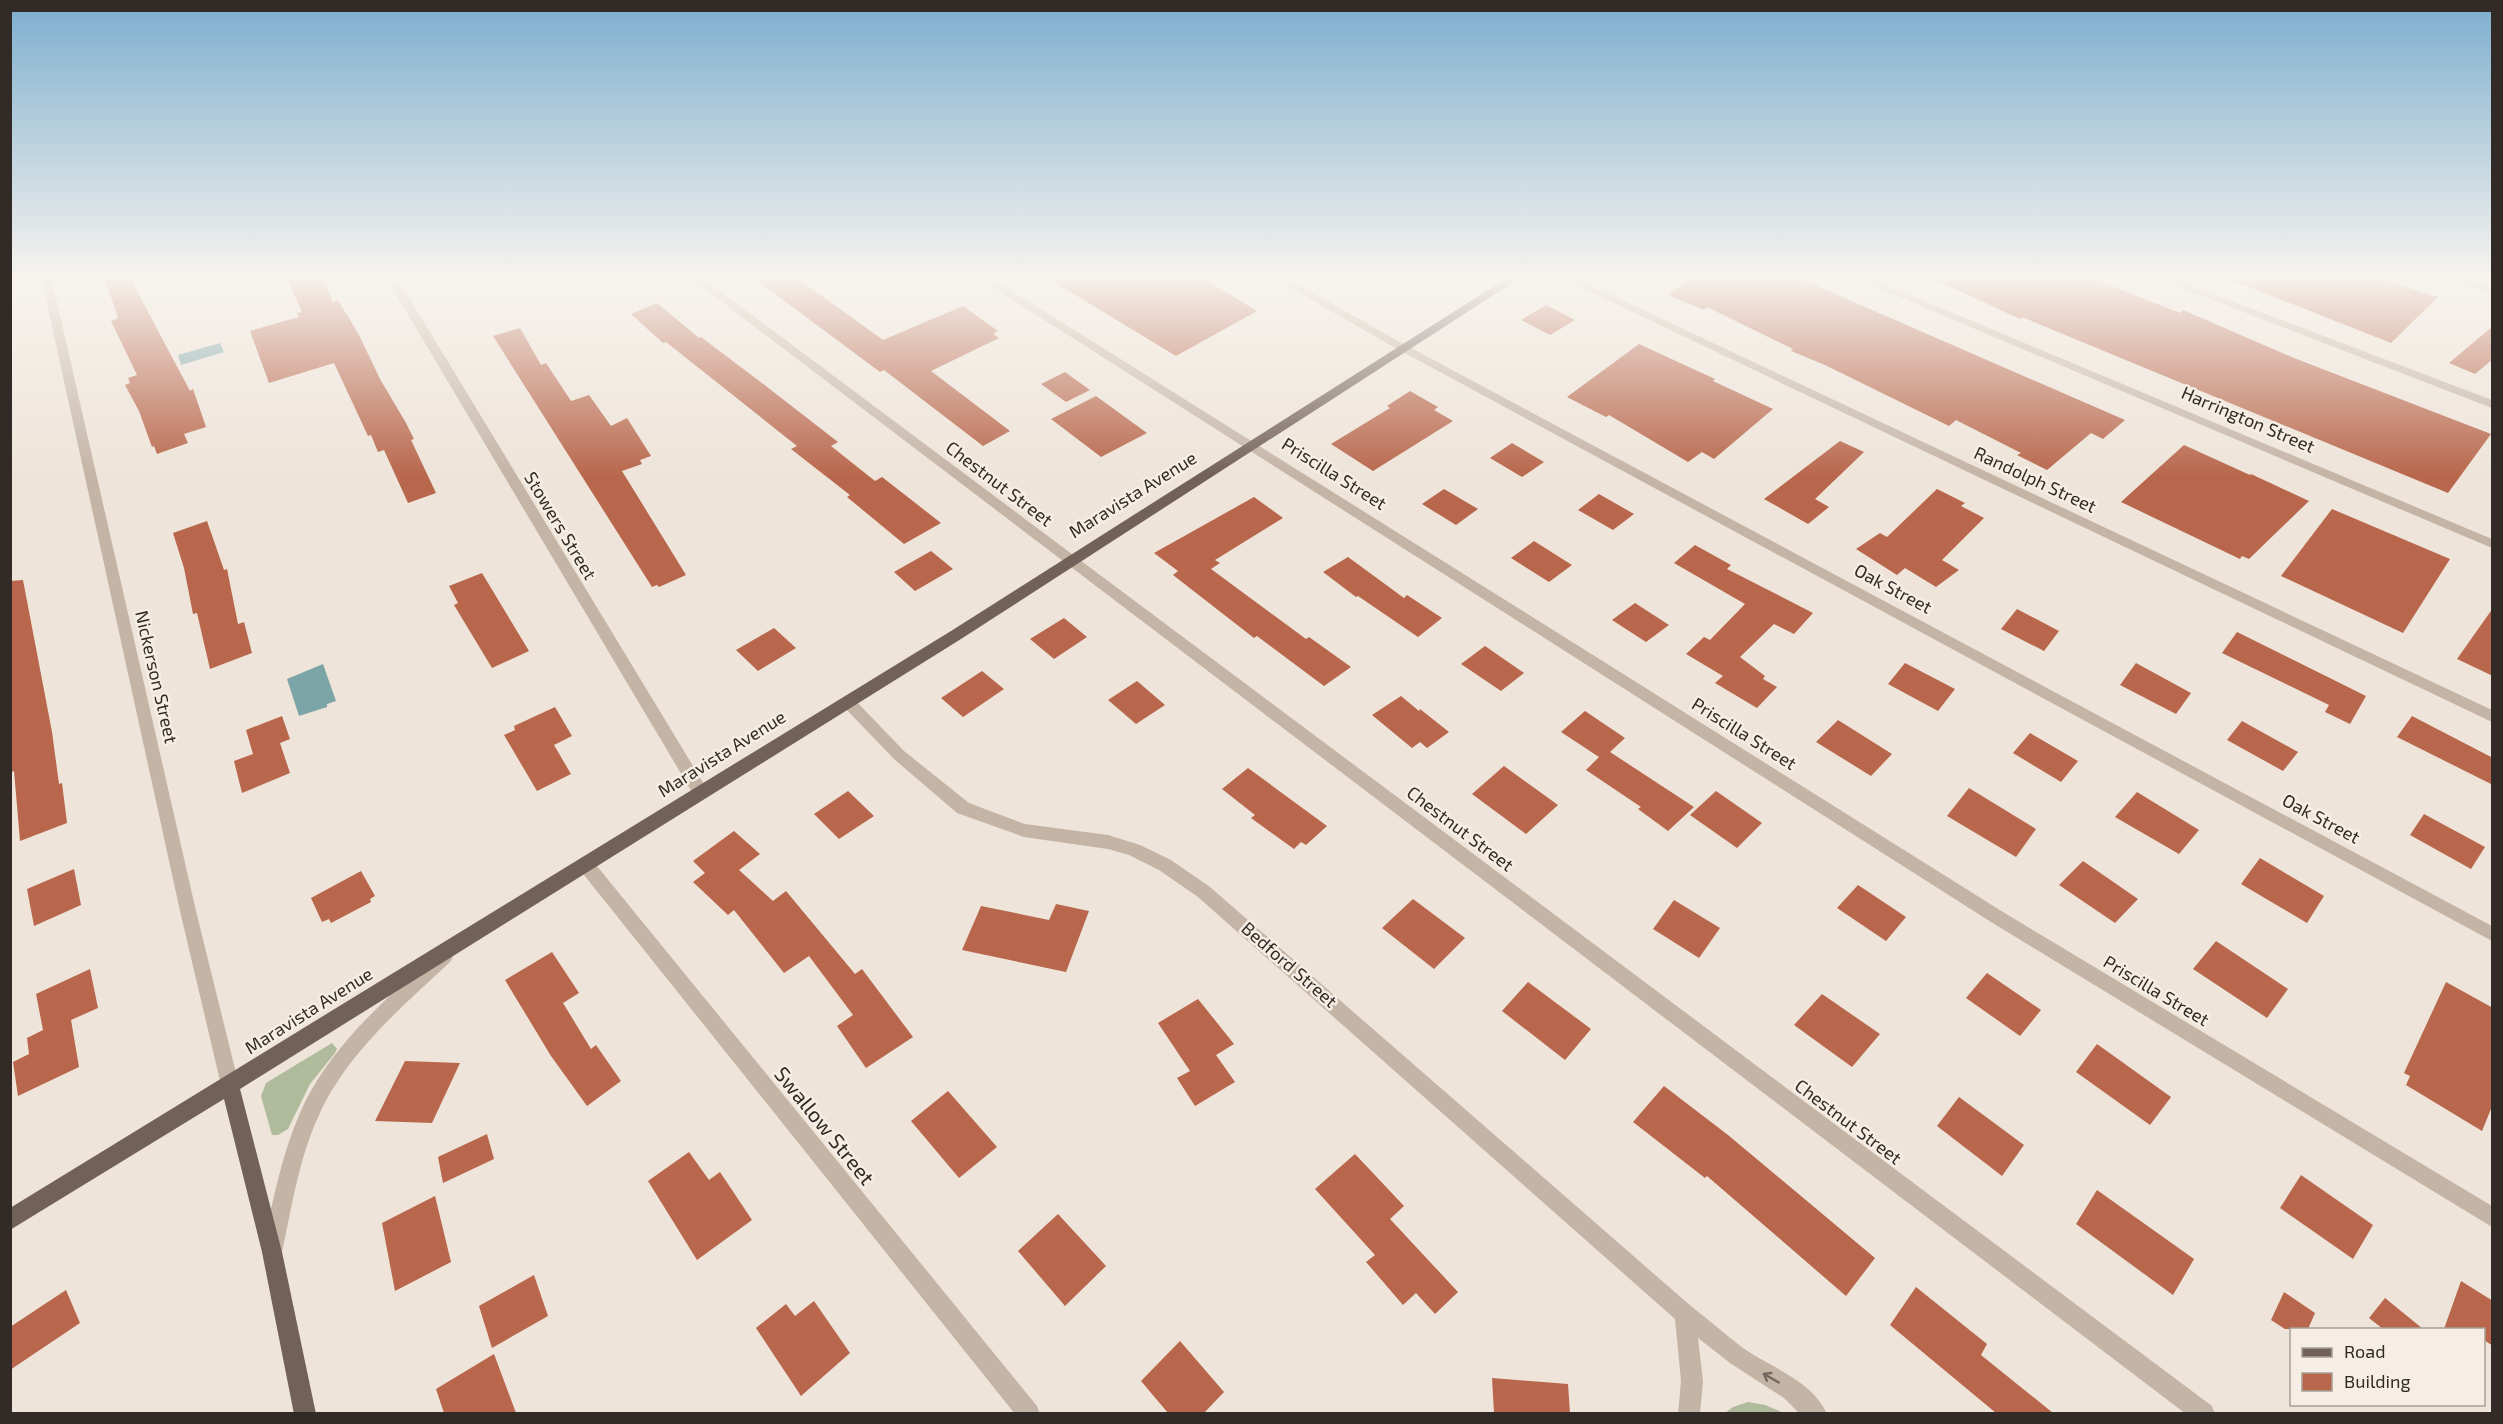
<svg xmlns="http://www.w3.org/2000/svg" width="2503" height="1424" font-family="'Exo 2',sans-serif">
<rect width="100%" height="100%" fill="#eee4d9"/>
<g fill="#b0bb9b">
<path d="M 332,1043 L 337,1049 L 335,1053 L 310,1084 L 288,1129 L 278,1135 L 272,1135 L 261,1096 L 266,1083 Z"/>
<path d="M 1748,1402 L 1765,1405 L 1784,1413 L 1725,1413 L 1733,1407 Z"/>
</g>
<g fill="#7ba5a7">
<path d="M 220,343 L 224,352 L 181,365 L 178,355 Z"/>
<path d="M 323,664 L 336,701 L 327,704 L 327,707 L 299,716 L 287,679 Z"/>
</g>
<g fill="#b8674c">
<path d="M 104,276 L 129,276 L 190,391 L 193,389 L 206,427 L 184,434 L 188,443 L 157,454 L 154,446 L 152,447 L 139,411 L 125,385 L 130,383 L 128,378 L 137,375 L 111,321 L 118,318 Z"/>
<path d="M 286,276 L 321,276 L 333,302 L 338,300 L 359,335 L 380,379 L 406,423 L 414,439 L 411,440 L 436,493 L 408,503 L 384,450 L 378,452 L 371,435 L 368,436 L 334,363 L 269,383 L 250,331 L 299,317 L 297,313 L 302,312 Z"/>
<path d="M 751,276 L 794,276 L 883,340 L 963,306 L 998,331 L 993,334 L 999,338 L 931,371 L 1010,431 L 983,446 L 884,370 L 880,372 Z"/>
<path d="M 1044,276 L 1200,276 L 1257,311 L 1176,356 Z"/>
<path d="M 1693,276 L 1794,276 L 2125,420 L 2103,439 L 2091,433 L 2047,470 L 2017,455 L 2021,453 L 1956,420 L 1949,426 L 1825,365 L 1791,351 L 1793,349 L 1707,307 L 1704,310 L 1668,295 Z"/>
<path d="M 1927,276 L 2086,276 L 2180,313 L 2183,310 L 2294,358 L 2491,434 L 2448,493 L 2022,317 L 2020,319 Z"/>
<path d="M 2221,276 L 2370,276 L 2438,297 L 2391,343 Z"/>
<path d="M 657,303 L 699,338 L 701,337 L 758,380 L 838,442 L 831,446 L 875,481 L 882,477 L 941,523 L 904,544 L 847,497 L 850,495 L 791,449 L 797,446 L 666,342 L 663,343 L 631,314 Z"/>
<path d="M 1546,305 L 1575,320 L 1550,335 L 1521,320 Z"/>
<path d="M 2493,326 L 2493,359 L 2475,374 L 2449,363 Z"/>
<path d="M 520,328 L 541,365 L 546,363 L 571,401 L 589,395 L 611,426 L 627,418 L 651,456 L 640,460 L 642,464 L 622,471 L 686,575 L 659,587 L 657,585 L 652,587 L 493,336 Z"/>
<path d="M 1639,344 L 1715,379 L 1713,381 L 1773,409 L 1714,459 L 1702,452 L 1688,462 L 1609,415 L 1606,417 L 1567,397 Z"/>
<path d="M 1065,372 L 1090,390 L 1066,402 L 1041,384 Z"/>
<path d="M 1410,391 L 1438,407 L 1434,410 L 1453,421 L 1373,471 L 1331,444 L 1390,408 L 1387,406 Z"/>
<path d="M 1096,396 L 1147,433 L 1101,457 L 1051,419 Z"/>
<path d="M 1840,441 L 1864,452 L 1815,499 L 1829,507 L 1808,524 L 1764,499 Z"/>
<path d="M 1512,443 L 1544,462 L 1522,477 L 1490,458 Z"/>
<path d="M 2184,445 L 2250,475 L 2251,474 L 2309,501 L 2249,559 L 2242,556 L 2240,559 L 2121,502 Z"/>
<path d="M 1444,489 L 1478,509 L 1456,525 L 1422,504 Z"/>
<path d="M 1937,489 L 1965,503 L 1961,506 L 1984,518 L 1942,560 L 1959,570 L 1936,587 L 1905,568 L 1897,575 L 1856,549 L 1880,533 L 1887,537 Z"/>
<path d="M 1599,494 L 1634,514 L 1613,530 L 1578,510 Z"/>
<path d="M 1254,497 L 1283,518 L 1215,560 L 1220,563 L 1211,569 L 1306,639 L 1309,637 L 1351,667 L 1324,686 L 1257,636 L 1254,638 L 1173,575 L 1178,571 L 1154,553 Z"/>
<path d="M 2332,509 L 2450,559 L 2403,633 L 2281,576 Z"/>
<path d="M 207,521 L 224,570 L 227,569 L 238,624 L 244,622 L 252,653 L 210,669 L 197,613 L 193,614 L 184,568 L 173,533 Z"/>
<path d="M 1534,541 L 1572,565 L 1549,582 L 1511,558 Z"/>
<path d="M 1695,545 L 1731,565 L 1727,569 L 1813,613 L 1794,634 L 1774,624 L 1740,657 L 1765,676 L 1763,679 L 1777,687 L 1757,708 L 1715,683 L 1723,676 L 1686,654 L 1704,637 L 1710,640 L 1745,604 L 1674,563 Z"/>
<path d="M 931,551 L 953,569 L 915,591 L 894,572 Z"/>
<path d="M 1348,557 L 1404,598 L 1407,595 L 1442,618 L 1418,637 L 1358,596 L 1356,597 L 1323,572 Z"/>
<path d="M 482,573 L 529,651 L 492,668 L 454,605 L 458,603 L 449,586 Z"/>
<path d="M 23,580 L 52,732 L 59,784 L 62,783 L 67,823 L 20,841 L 14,771 L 10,773 L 10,581 Z"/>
<path d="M 1635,603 L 1669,625 L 1646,642 L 1612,620 Z"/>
<path d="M 2493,608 L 2493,676 L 2457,659 Z"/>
<path d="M 2017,609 L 2059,631 L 2044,651 L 2001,629 Z"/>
<path d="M 1064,618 L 1087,637 L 1054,659 L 1030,639 Z"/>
<path d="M 774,628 L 796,648 L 758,671 L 736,650 Z"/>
<path d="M 2237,632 L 2366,696 L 2350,724 L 2325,712 L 2329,705 L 2222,653 Z"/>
<path d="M 1485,646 L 1524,673 L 1501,691 L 1461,664 Z"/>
<path d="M 1905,663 L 1955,689 L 1938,711 L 1888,684 Z"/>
<path d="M 2136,663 L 2191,693 L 2176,714 L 2120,685 Z"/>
<path d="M 982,671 L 1004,689 L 963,717 L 941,698 Z"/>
<path d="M 1137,681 L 1165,705 L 1136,724 L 1108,700 Z"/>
<path d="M 1401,696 L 1419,711 L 1420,709 L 1449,732 L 1427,748 L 1420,742 L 1412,748 L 1372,715 Z"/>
<path d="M 555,707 L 572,736 L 554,745 L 571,774 L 537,791 L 504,735 L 515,730 L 514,726 Z"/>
<path d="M 1585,711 L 1625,738 L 1610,752 L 1694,807 L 1668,831 L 1638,809 L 1641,807 L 1586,770 L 1599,757 L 1561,732 Z"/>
<path d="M 282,716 L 290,739 L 280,743 L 290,773 L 242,793 L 234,761 L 253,754 L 246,730 Z"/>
<path d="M 2412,716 L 2493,758 L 2493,785 L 2397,737 Z"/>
<path d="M 1838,720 L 1892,754 L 1871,776 L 1816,742 Z"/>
<path d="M 2242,721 L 2298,752 L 2283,771 L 2227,740 Z"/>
<path d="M 2030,733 L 2078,761 L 2061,782 L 2013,753 Z"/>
<path d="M 1504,766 L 1558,805 L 1526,834 L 1472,794 Z"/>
<path d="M 1248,768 L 1327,826 L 1306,845 L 1301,842 L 1294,849 L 1251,818 L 1255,815 L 1222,789 Z"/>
<path d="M 1969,788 L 2036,829 L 2016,857 L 1947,816 Z"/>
<path d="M 848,791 L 874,816 L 839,839 L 814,814 Z"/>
<path d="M 1716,791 L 1762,823 L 1737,848 L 1690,815 Z"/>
<path d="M 2137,792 L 2199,830 L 2179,854 L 2115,817 Z"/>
<path d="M 2424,814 L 2485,847 L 2471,869 L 2410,835 Z"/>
<path d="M 734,831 L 760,854 L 739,870 L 773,901 L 786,891 L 855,974 L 862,969 L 913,1037 L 866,1068 L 837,1026 L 853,1015 L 809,956 L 784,973 L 734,910 L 728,915 L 693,882 L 705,873 L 693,861 Z"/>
<path d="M 2260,858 L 2324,896 L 2307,923 L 2241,884 Z"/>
<path d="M 2083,861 L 2138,899 L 2115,923 L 2059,885 Z"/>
<path d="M 74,869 L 81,905 L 34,926 L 27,889 Z"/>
<path d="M 361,871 L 375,896 L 370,899 L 371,902 L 331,923 L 329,919 L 322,922 L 311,898 Z"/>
<path d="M 1858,885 L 1906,917 L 1886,941 L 1837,908 Z"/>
<path d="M 1413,899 L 1465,938 L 1434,969 L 1382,928 Z"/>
<path d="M 1674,900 L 1720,928 L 1699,958 L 1653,929 Z"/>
<path d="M 1056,904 L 1089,911 L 1066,972 L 962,950 L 981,906 L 1049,920 Z"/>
<path d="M 2216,941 L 2288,989 L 2267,1018 L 2193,969 Z"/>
<path d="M 552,952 L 579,993 L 563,1003 L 591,1049 L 596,1045 L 621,1081 L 587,1106 L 551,1056 L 505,980 Z"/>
<path d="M 90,969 L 98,1008 L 71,1020 L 79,1067 L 18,1096 L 13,1062 L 29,1054 L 27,1038 L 43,1030 L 36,994 Z"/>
<path d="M 1987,973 L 2041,1010 L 2020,1036 L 1966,998 Z"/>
<path d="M 1528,982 L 1591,1029 L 1565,1060 L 1502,1011 Z"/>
<path d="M 2446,982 L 2493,1008 L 2493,1104 L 2482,1131 L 2406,1085 L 2410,1076 L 2404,1073 Z"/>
<path d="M 1822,994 L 1880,1034 L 1852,1067 L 1794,1025 Z"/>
<path d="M 1198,999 L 1234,1044 L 1216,1055 L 1235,1082 L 1195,1106 L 1177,1078 L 1190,1071 L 1158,1023 Z"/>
<path d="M 2097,1044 L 2171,1097 L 2150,1125 L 2076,1072 Z"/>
<path d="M 405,1061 L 460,1063 L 432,1123 L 375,1121 Z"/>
<path d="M 1664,1086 L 1728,1135 L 1875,1258 L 1846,1296 L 1707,1176 L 1705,1178 L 1633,1122 Z"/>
<path d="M 948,1091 L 997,1147 L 959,1178 L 911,1121 Z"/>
<path d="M 1959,1097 L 2024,1145 L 2002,1176 L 1937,1126 Z"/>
<path d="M 487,1134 L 494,1159 L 443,1183 L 438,1157 Z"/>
<path d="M 689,1152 L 709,1180 L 720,1172 L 752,1220 L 697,1260 L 648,1181 Z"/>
<path d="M 1355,1154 L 1404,1206 L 1390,1219 L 1458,1292 L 1435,1314 L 1416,1293 L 1403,1305 L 1366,1262 L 1375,1255 L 1315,1189 Z"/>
<path d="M 2301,1175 L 2373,1225 L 2353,1259 L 2280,1208 Z"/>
<path d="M 2097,1190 L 2194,1259 L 2173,1295 L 2076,1224 Z"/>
<path d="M 435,1196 L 451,1262 L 395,1291 L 382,1223 Z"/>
<path d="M 1058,1214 L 1106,1266 L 1065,1306 L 1018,1251 Z"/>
<path d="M 534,1275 L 548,1316 L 492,1348 L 479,1306 Z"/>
<path d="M 2461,1281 L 2493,1301 L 2493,1346 L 2484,1340 L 2484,1329 L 2444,1329 Z"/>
<path d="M 1916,1287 L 1987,1344 L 1981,1355 L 2053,1413 L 1996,1413 L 1890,1325 Z"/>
<path d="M 66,1290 L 80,1323 L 10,1370 L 10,1327 Z"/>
<path d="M 2284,1292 L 2315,1313 L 2308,1329 L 2285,1329 L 2271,1320 Z"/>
<path d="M 2385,1298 L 2423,1329 L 2383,1329 L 2369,1318 Z"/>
<path d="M 814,1301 L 850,1353 L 801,1396 L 756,1328 L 786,1304 L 795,1316 Z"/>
<path d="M 1180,1341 L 1224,1392 L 1204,1413 L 1168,1413 L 1141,1381 Z"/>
<path d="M 494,1354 L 516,1413 L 444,1413 L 436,1389 Z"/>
<path d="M 1492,1378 L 1568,1384 L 1570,1413 L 1494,1413 Z"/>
</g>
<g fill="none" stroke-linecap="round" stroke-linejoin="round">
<g fill="#c4b4a6" fill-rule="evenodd">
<path d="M 41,276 L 51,276 L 196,911 L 239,1085 L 237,1091 L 230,1094 L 223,1091 L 221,1085 L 180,911 Z"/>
<path d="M 385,276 L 396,276 L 707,789 L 709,793 L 707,797 L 701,799 L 695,797 Z"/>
<path d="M 688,276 L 700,276 L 2212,1406 L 2215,1414 L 2186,1414 Z"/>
<path d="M 975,276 L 988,276 L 2003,912 L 2492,1206 L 2492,1227 L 1991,922 Z"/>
<path d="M 1270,276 L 1283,276 L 1398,341 L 2492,926 L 2492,941 L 1390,345 Z"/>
<path d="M 1557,276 L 1571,276 L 2492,710 L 2492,722 Z"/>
<path d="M 1850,276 L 1865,276 L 2492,539 L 2492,548 Z"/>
<path d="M 2150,276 L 2166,276 L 2492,400 L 2492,408 Z"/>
<path d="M 2444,276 L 2460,276 L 2492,288 L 2492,294 Z"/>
<path d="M 848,696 L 853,698 L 904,751 L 969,803 L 1025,824 L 1108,835 L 1140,845 L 1171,860 L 1210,887 L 1692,1307 C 1709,1320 1726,1335 1743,1348 C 1770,1367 1813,1381 1827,1414 L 1800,1414 L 1784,1398 L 1730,1363 L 1698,1338 L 1703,1381 L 1700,1414 L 1678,1414 L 1681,1381 L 1675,1319 L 1198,897 L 1159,870 L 1129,855 L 1108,849 L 1024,837 L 957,813 L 894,759 L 843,706 L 841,702 L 843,698 Z"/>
<path d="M 586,858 L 592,860 L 1037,1406 L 1040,1414 L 1015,1414 L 580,870 L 578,865 L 580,860 Z"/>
<path d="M 444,949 L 450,952 L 453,957 L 450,962 C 402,1007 347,1053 319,1115 C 299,1158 292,1206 282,1252 L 279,1259 L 272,1262 L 265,1259 L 262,1252 C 273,1201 282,1150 305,1102 C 335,1042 389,996 438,952 Z"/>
</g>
<path fill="#726159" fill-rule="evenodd" d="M 1510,276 L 1523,276 L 961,639 L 240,1089 L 282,1252 L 316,1414 L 294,1414 L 262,1252 L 224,1099 L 10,1230 L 10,1208 L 951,631 Z"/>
</g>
<defs><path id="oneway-shaft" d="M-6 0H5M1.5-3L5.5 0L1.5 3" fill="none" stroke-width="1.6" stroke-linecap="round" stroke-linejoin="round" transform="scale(1.5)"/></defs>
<use stroke="#736860" href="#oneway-shaft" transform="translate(1771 1378) rotate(-150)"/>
<linearGradient id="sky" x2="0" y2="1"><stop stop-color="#7caece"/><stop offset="0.58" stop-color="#f7f3ee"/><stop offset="1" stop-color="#f7f3ee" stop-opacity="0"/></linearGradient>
<rect width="2503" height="476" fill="url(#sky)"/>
<g text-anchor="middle" stroke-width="5" stroke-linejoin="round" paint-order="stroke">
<g font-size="18" fill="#312a26" stroke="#f6eee4">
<text transform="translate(2248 420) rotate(23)" y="6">Harrington Street</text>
<text transform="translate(1334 474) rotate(32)" y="6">Priscilla Street</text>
<text transform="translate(2035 480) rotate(25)" y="6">Randolph Street</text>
<text transform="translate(999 484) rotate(37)" y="6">Chestnut Street</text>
<text transform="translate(1133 495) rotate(-32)" y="6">Maravista Avenue</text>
<text transform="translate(560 526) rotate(59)" y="6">Stowers Street</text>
<text transform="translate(1893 589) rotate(28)" y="6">Oak Street</text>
<text transform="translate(156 677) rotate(77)" y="6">Nickerson Street</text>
<text transform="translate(1744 734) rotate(32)" y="6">Priscilla Street</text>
<text transform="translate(722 754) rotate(-32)" y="6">Maravista Avenue</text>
<text transform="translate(2321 819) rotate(28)" y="6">Oak Street</text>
<text transform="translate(1460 829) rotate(37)" y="6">Chestnut Street</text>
<text transform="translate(1289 965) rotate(41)" y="6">Bedford Street</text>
<text transform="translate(2156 991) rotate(31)" y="6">Priscilla Street</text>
<text transform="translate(309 1011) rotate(-32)" y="6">Maravista Avenue</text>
<text transform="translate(1848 1122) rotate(37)" y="6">Chestnut Street</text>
</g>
<g font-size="21" fill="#312a26" stroke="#f6eee4">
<text transform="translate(824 1126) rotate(51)" y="7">Swallow Street</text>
</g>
</g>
<rect width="2503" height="1424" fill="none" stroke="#312a26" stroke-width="24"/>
<rect x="2290" y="1328" width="195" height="78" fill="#f6eee4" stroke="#a7a098" stroke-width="1.5"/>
<rect x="2302" y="1348" width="30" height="9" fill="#726159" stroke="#a7a098" stroke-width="1.5"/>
<text x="2344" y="1358" font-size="18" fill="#312a26">Road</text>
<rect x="2302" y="1373" width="30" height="18" fill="#b8674c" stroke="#a7a098" stroke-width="1.5"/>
<text x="2344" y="1388" font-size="18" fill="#312a26">Building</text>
</svg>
